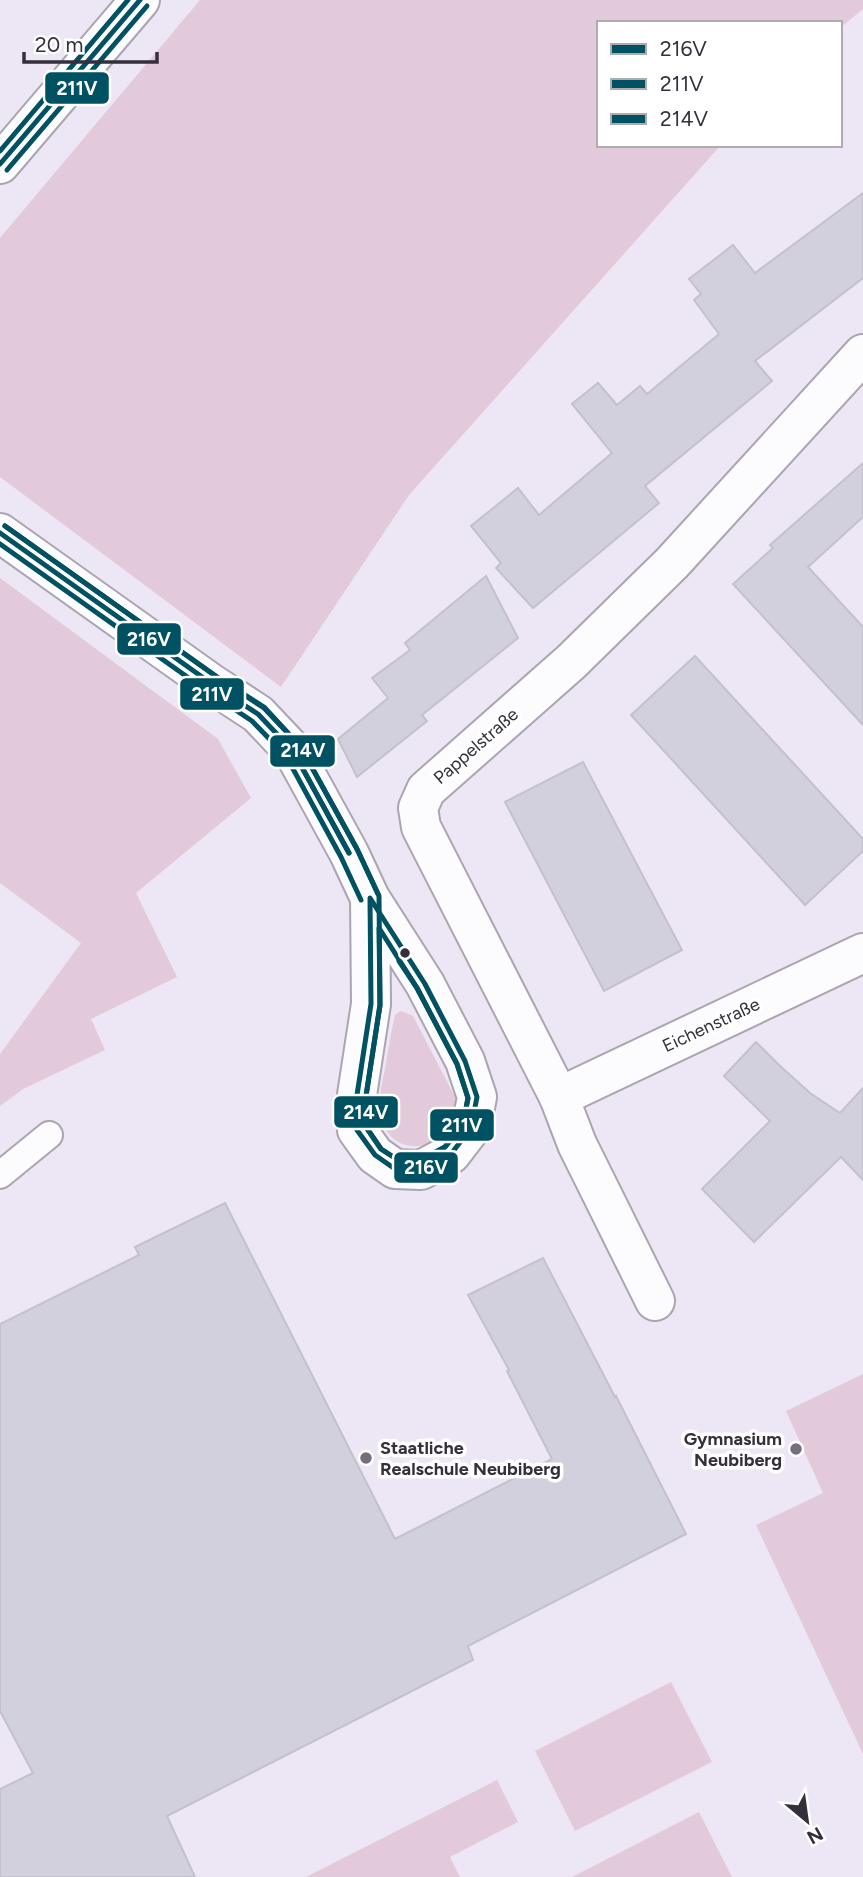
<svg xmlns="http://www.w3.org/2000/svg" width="863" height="1877" font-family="Figtree,sans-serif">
<rect width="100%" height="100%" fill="#ede6f5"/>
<g fill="#e3cadb">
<path d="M 200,0 L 863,0 L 863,9 L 840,28 L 840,23 L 599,23 L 599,145 L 721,145 L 409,495 L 281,687 L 0,477 L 0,238 Z"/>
<path d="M 0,578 L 218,739 L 251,798 L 136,893 L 177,977 L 91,1019 L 105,1050 L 23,1089 L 0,1106 L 0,1054 L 81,943 L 0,883 Z"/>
<path d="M 401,1011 L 413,1016 L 455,1097 C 458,1155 387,1164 380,1112 C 378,1098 382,1083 385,1069 C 388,1051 391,1033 395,1015 Z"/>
<path d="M 863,1374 L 863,1754 L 756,1525 L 823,1493 L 786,1411 Z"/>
<path d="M 671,1682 L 712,1762 L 575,1831 L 535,1751 Z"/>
<path d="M 497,1780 L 518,1822 L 450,1857 L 460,1877 L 306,1877 Z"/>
<path d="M 699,1812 L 732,1877 L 572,1877 Z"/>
</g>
<g fill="#d3d0de" stroke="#c3c1cc" stroke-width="2">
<path d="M 863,193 L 863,278 L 755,361 L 772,381 L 645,486 L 659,503 L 533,608 L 496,568 L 501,563 L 471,526 L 518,488 L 539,515 L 612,453 L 572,404 L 598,383 L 617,405 L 640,386 L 647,394 L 719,334 L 694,300 L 701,294 L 689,279 L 733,245 L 755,273 Z"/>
<path d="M 863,463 L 863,517 L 808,567 L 863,627 L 863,725 L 733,584 L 773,548 L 770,545 Z"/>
<path d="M 486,576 L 518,638 L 422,715 L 427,721 L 357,777 L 338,739 L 388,698 L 372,678 L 410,650 L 405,643 Z"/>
<path d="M 695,656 L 863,839 L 863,851 L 805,905 L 631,715 Z"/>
<path d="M 583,762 L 682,950 L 604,991 L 505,802 Z"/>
<path d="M 756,1042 L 779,1065 L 810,1093 L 840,1113 L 863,1088 L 863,1180 L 841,1157 L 754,1242 L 702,1189 L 770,1121 L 724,1076 Z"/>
<path d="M 225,1203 L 395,1539 L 552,1459 L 507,1371 L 509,1370 L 468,1295 L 543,1258 L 615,1397 L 616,1396 L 686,1534 L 468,1646 L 473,1660 L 167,1816 L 195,1877 L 0,1877 L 0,1789 L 33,1773 L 0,1711 L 0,1324 L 139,1255 L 135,1247 Z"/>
</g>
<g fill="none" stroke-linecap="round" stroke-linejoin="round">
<defs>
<path id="lane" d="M 0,1175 L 49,1135"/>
<g id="street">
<path d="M 0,533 L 212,684 L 258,714 L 293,751 L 349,853 L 370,898 L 425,984 L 465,1061 L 477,1097 L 471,1128 L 451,1154 L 421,1170 L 395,1169 L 375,1155 L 357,1130 L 357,1095 L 371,1004 L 370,898"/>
<path d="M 559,1097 L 863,953"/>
<path d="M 655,1301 L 577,1144 L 559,1097 L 421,827 L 418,808 L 426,790 L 571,662 L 672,563 L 863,354"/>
</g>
<path id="secondary" d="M 0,164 L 140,0"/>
</defs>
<use href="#lane" stroke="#aaa5b0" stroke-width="30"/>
<use href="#street" stroke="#aaa5b0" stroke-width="42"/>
<use href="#secondary" stroke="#aaa5b0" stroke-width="42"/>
<use href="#lane" stroke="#fcfbfe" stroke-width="26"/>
<use href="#street" stroke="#fcfbfe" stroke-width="38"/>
<use href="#secondary" stroke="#fcfbfe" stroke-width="38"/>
<defs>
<g id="bus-1">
<path d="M 0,164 L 140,0"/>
<path d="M 0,533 L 212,684 L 258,714 L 293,751"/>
<path d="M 293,751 L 349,853"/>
<path d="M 293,751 L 349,853"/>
<path d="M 370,898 L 425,984 L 465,1061 L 477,1097 L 471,1128 L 451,1154 L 421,1170 L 395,1169 L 375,1155 L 357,1130 L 357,1095 L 371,1004 Z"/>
</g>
<g id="bus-2">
<path d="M 7,170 L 147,6"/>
<path d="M 5,526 L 217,677 L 264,708 L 300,746 L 357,849 L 378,894"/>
<path d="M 0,544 L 207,691 L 252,721 L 286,756 L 341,857 L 361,900"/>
<path d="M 379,928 L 417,988 L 457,1064 L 468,1098 L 463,1124 L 445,1147 L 419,1161 L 398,1160 L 381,1149 L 366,1127 L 366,1096 L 380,1005 Z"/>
</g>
<g id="bus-3">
<path d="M 0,151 L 128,0"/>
<path d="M 5,526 L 217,677 L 264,707 L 300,746 L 357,849 L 379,896 L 380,1005 L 366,1096 L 366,1127 L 381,1149 L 398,1160 L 419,1161 L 445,1147 L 463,1124 L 468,1098 L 457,1064 L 417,988 L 399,961"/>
</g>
</defs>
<use href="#bus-1" stroke="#fff" stroke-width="10"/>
<use href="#bus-2" stroke="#fff" stroke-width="10"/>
<use href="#bus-3" stroke="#fff" stroke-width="10"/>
<use href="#bus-1" stroke="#005262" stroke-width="5"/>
<use href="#bus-2" stroke="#005262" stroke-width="5"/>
<use href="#bus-3" stroke="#005262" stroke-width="5"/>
</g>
<circle fill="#342f3a" stroke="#fff" stroke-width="2.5" cx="405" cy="953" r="6"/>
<g fill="#756f7b" stroke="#fff" stroke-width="2.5">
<circle cx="796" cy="1449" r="7"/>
<circle cx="366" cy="1458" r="7"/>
</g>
<g text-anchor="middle" stroke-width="7" stroke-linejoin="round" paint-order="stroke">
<g font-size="18" fill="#342f3a" stroke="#fff">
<text transform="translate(476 746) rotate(-41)" y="6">Pappelstraße</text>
<text transform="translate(711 1025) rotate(-25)" y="6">Eichenstraße</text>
</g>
<g font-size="18" font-weight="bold" fill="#342f3a" stroke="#fff" text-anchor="end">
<text x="782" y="1445">Gymnasium<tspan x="782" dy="21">Neubiberg</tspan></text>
<text x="380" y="1454" text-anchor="start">Staatliche<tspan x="380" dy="21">Realschule Neubiberg</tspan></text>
</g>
</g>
<g stroke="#fff" stroke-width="2.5">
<rect x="44" y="71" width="66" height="34" rx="7" fill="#005262"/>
<rect x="116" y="622" width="66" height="34" rx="7" fill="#005262"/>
<rect x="179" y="677" width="66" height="34" rx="7" fill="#005262"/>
<rect x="269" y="734" width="67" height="34" rx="7" fill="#005262"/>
<rect x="333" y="1095" width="66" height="34" rx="7" fill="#005262"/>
<rect x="429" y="1108" width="66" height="34" rx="7" fill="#005262"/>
<rect x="393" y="1151" width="66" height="33" rx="7" fill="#005262"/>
</g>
<g font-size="19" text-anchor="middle" font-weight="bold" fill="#fff">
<text x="77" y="95">211V</text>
<text x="149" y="646">216V</text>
<text x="212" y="701">211V</text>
<text x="303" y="757">214V</text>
<text x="366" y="1119">214V</text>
<text x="462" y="1132">211V</text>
<text x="426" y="1174">216V</text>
</g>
<rect x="597" y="21" width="245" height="126" fill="#ffffff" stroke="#aeacb0" stroke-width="2"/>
<rect x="611" y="44" width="35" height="10" fill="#005262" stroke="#aeacb0" stroke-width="2"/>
<text x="660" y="56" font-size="21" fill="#342f3a">216V</text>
<rect x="611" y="79" width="35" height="10" fill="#005262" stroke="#aeacb0" stroke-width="2"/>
<text x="660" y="91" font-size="21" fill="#342f3a">211V</text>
<rect x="611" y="114" width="35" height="10" fill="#005262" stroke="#aeacb0" stroke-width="2"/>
<text x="660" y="126" font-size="21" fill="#342f3a">214V</text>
<g transform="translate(807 1821) rotate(151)" stroke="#ffffff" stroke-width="5" paint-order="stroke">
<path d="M0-5L12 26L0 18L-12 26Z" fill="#342f3a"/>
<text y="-10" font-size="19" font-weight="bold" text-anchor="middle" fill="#342f3a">N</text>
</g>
<path d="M24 52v10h133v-10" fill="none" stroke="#342f3a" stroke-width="3.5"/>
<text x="35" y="52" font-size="21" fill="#342f3a" stroke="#ffffff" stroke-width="5" paint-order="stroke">20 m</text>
</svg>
